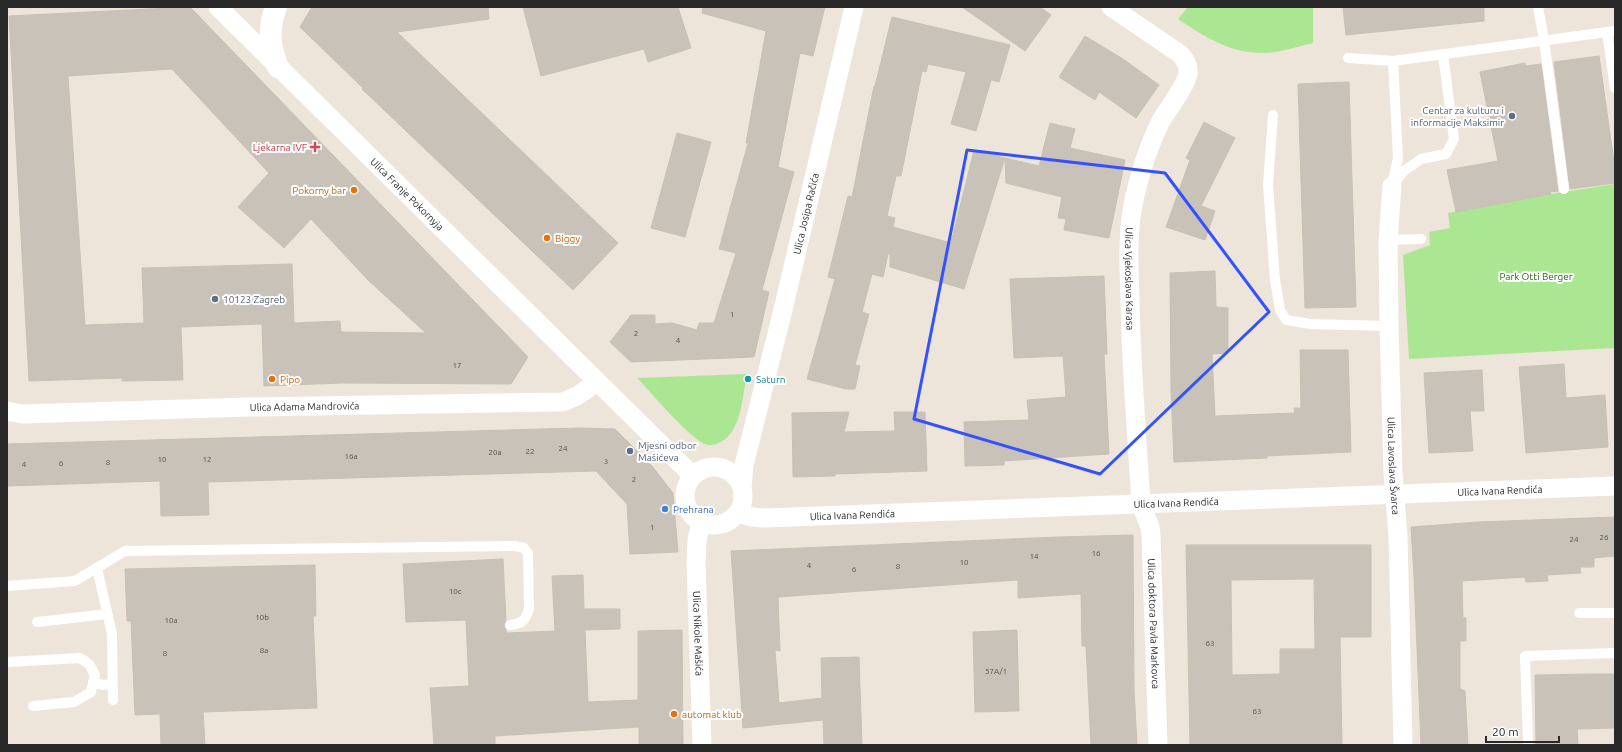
<svg xmlns="http://www.w3.org/2000/svg" width="1622" height="752" font-family="Ubuntu,sans-serif">
<rect width="100%" height="100%" fill="#ede5da"/>
<g fill="#abe792">
<path d="M 1188,7 L 1313,7 L 1313,43 C 1298,46 1279,53 1265,53 C 1231,54 1205,37 1178,19 Z"/>
<path d="M 1615,184 L 1615,348 L 1409,359 L 1403,255 L 1430,245 L 1429,232 L 1450,228 L 1448,213 L 1551,194 Z"/>
<path d="M 747,374 C 743,393 742,418 731,433 C 726,440 716,446 708,445 C 692,442 650,391 637,378 Z"/>
</g>
<g fill="#c8c2b9" stroke="#c8c1b3" fill-rule="evenodd">
<path d="M 190,7 L 528,357 L 511,384 L 342,383 L 264,386 L 262,324 L 181,327 L 183,380 L 122,381 L 122,378 L 29,381 L 9,16 ZM 172,69 L 269,173 L 238,207 L 284,248 L 311,219 L 368,280 L 426,333 L 341,332 L 340,321 L 294,323 L 292,264 L 142,268 L 144,323 L 85,325 L 68,76 Z"/>
<path d="M 312,7 L 488,7 L 489,19 L 397,32 L 618,243 L 573,290 L 362,89 L 363,88 L 300,27 Z"/>
<path d="M 523,7 L 678,7 L 691,48 L 648,62 L 644,49 L 541,76 Z"/>
<path d="M 703,7 L 825,7 L 813,56 L 800,53 L 778,167 L 794,172 L 762,290 L 769,292 L 754,357 L 631,362 L 610,342 L 631,315 L 655,315 L 655,324 L 672,323 L 697,330 L 699,323 L 714,323 L 736,253 L 719,249 L 748,143 L 746,143 L 766,31 L 702,13 Z"/>
<path d="M 962,7 L 1040,7 L 1051,15 L 1025,51 Z"/>
<path d="M 1343,7 L 1484,7 L 1484,21 L 1346,35 Z"/>
<path d="M 892,17 L 1010,45 L 999,82 L 991,80 L 976,131 L 951,124 L 966,72 L 928,64 L 926,72 L 922,71 L 901,176 L 896,176 L 887,216 L 895,218 L 893,227 L 951,243 L 974,150 L 1005,158 L 964,289 L 890,267 L 890,254 L 888,254 L 883,277 L 872,274 L 862,312 L 869,314 L 855,365 L 860,366 L 855,389 L 846,389 L 807,379 L 835,279 L 828,277 L 848,196 L 852,197 L 874,86 L 875,86 Z"/>
<path d="M 1085,36 L 1123,59 L 1159,85 L 1136,118 L 1099,92 L 1095,100 L 1059,77 Z"/>
<path d="M 1599,56 L 1615,169 L 1615,183 L 1570,189 L 1554,62 Z"/>
<path d="M 1525,63 L 1526,66 L 1541,64 L 1558,191 L 1550,192 L 1551,194 L 1456,212 L 1447,170 L 1498,161 L 1480,72 Z"/>
<path d="M 1349,82 L 1356,307 L 1305,308 L 1298,84 Z"/>
<path d="M 1204,122 L 1235,138 L 1201,206 L 1215,211 L 1205,240 L 1166,227 L 1190,160 L 1186,158 Z"/>
<path d="M 1050,123 L 1075,129 L 1070,148 L 1125,160 L 1109,238 L 1064,230 L 1066,219 L 1058,218 L 1062,197 L 1006,183 L 1005,158 L 1039,166 Z"/>
<path d="M 677,133 L 711,142 L 685,237 L 651,228 Z"/>
<path d="M 1215,271 L 1216,307 L 1228,308 L 1228,353 L 1212,354 L 1215,416 L 1295,413 L 1294,408 L 1301,408 L 1300,350 L 1348,350 L 1351,452 L 1267,456 L 1267,458 L 1174,462 L 1171,390 L 1170,273 Z"/>
<path d="M 1104,276 L 1107,354 L 1104,354 L 1109,454 L 1004,461 L 1004,465 L 965,466 L 964,422 L 1029,420 L 1027,400 L 1066,397 L 1063,356 L 1014,358 L 1010,279 Z"/>
<path d="M 1564,364 L 1566,398 L 1605,395 L 1608,447 L 1526,453 L 1519,367 Z"/>
<path d="M 1482,370 L 1484,411 L 1470,411 L 1473,451 L 1429,453 L 1424,373 Z"/>
<path d="M 849,412 L 844,432 L 895,431 L 894,412 L 925,412 L 927,471 L 835,474 L 835,476 L 793,477 L 792,413 Z"/>
<path d="M 578,428 L 615,429 L 652,466 L 673,493 L 678,552 L 630,554 L 627,504 L 596,471 L 208,482 L 209,515 L 161,516 L 160,481 L 7,486 L 7,444 Z"/>
<path d="M 1615,517 L 1615,556 L 1594,558 L 1594,567 L 1580,567 L 1581,573 L 1547,575 L 1548,581 L 1526,582 L 1525,577 L 1462,581 L 1463,618 L 1466,618 L 1466,641 L 1460,641 L 1460,689 L 1465,691 L 1468,745 L 1421,745 L 1414,576 L 1411,527 L 1478,522 Z"/>
<path d="M 1133,535 L 1134,689 L 1137,745 L 1091,745 L 1086,646 L 1082,646 L 1081,594 L 1018,598 L 1018,580 L 778,597 L 780,651 L 775,650 L 779,703 L 822,698 L 821,658 L 859,657 L 862,745 L 824,745 L 823,720 L 743,728 L 731,551 L 1058,537 Z"/>
<path d="M 1186,545 L 1371,545 L 1371,637 L 1340,637 L 1342,745 L 1190,745 ZM 1314,579 L 1315,649 L 1280,649 L 1280,674 L 1232,675 L 1231,580 Z"/>
<path d="M 503,559 L 506,620 L 504,625 L 507,633 L 555,631 L 552,576 L 583,575 L 584,609 L 620,609 L 620,629 L 585,630 L 588,702 L 638,700 L 638,631 L 682,630 L 683,745 L 639,745 L 639,727 L 495,736 L 495,745 L 434,745 L 430,688 L 469,686 L 466,620 L 406,622 L 403,564 Z"/>
<path d="M 315,565 L 316,616 L 313,616 L 317,708 L 203,712 L 205,745 L 161,745 L 160,714 L 135,715 L 131,621 L 127,621 L 125,569 Z"/>
<path d="M 1017,630 L 1019,711 L 975,712 L 973,632 Z"/>
<path d="M 1590,674 L 1615,674 L 1615,728 L 1577,729 L 1578,745 L 1536,745 L 1535,675 Z"/>
</g>
<g fill="none" stroke-linecap="round" stroke-linejoin="round">
<g stroke="#fff" stroke-width="10">
<path d="M 1538,7 L 1544,40 L 1564,189"/>
<path d="M 1607,32 L 1615,88"/>
<path d="M 1348,58 L 1393,61 L 1615,31"/>
<path d="M 1273,115 L 1268,185 L 1275,280 L 1280,310 L 1286,320 L 1310,324 L 1389,326"/>
<path d="M 1392,184 L 1398,158 L 1393,61"/>
<path d="M 1392,186 L 1404,171 L 1421,159 L 1446,154 L 1454,139 L 1443,54"/>
<path d="M 1388,240 L 1421,239"/>
<path d="M 97,568 L 112,634 L 113,700"/>
<path d="M 7,586 L 75,581 L 125,551 L 515,546 L 524,548 L 528,553 L 529,609 C 525,621 522,624 510,625"/>
<path d="M 1579,613 L 1615,613"/>
<path d="M 37,622 L 107,614"/>
<path d="M 7,662 L 80,658 L 89,664 L 95,675 L 91,692 L 74,702 L 33,706"/>
<path d="M 93,683 L 103,685 L 112,684"/>
<path d="M 1528,742 L 1525,656 L 1615,653"/>
</g>
<g stroke="#fff" stroke-width="19">
<path id="s1" d="M 218,7 L 693,476"/>
<path id="s2" d="M 1111,7 L 1180,54 C 1185,60 1189,65 1188,73 C 1186,87 1167,109 1160,123 C 1148,147 1140,173 1134,200 C 1127,232 1129,267 1130,299 C 1131,367 1137,436 1141,504 L 1150,527 L 1151,536 L 1158,745"/>
<path id="s3" d="M 1392,186 L 1388,240 L 1389,326 L 1393,472 L 1398,536 L 1403,745"/>
<path id="s4" d="M 7,411 L 22,414 L 248,407 L 563,402 L 577,396 L 597,382"/>
<circle cx="714" cy="496" r="29"/>
<path id="s5" d="M 742,488 L 744,465 L 783,310 L 854,7"/>
<path id="s6" d="M 738,513 L 752,517 L 764,518 L 1615,486"/>
<path id="s7" d="M 701,523 L 697,540 L 696,562 L 702,745"/>
</g>
<path stroke="#fff" stroke-width="22" d="M 276,7 C 268,29 269,46 278,67"/>
</g>
<path fill="none" stroke="#3451ff" stroke-width="3" stroke-linejoin="round" d="M 967,150 L 1165,173 L 1269,312 L 1100,474 L 914,419 Z"/>
<g fill="#5c6f8a" stroke="#fff" stroke-width="1.5">
<circle cx="1512" cy="116" r="4"/>
<circle cx="215" cy="299" r="4"/>
<circle cx="630" cy="451" r="4"/>
</g>
<path fill="#e0444e" stroke="#fff" stroke-width="1.5" d="M313 141h4v4h4v4h-4v4h-4v-4h-4v-4h4z"/>
<g fill="#e8710a" stroke="#fff" stroke-width="1.5">
<circle cx="354" cy="190" r="4"/>
<circle cx="547" cy="238" r="4"/>
<circle cx="272" cy="379" r="4"/>
<circle cx="674" cy="714" r="4"/>
</g>
<circle fill="#0f9aa8" stroke="#fff" stroke-width="1.5" cx="748" cy="379" r="4"/>
<circle fill="#3f7fe0" stroke="#fff" stroke-width="1.5" cx="665" cy="509" r="4"/>
<g text-anchor="middle" stroke-width="4" stroke-linejoin="round" paint-order="stroke">
<g font-size="8" fill="#514f4d">
<text x="732" y="317">1</text>
<text x="636" y="336">2</text>
<text x="678" y="343">4</text>
<text x="457" y="368">17</text>
<text x="563" y="451">24</text>
<text x="530" y="454">22</text>
<text x="495" y="455">20a</text>
<text x="351" y="459">16a</text>
<text x="162" y="462">10</text>
<text x="207" y="462">12</text>
<text x="606" y="464">3</text>
<text x="108" y="465">8</text>
<text x="61" y="466">6</text>
<text x="24" y="467">4</text>
<text x="634" y="482">2</text>
<text x="652" y="530">1</text>
<text x="1604" y="540">26</text>
<text x="1574" y="542">24</text>
<text x="1096" y="556">16</text>
<text x="1034" y="559">14</text>
<text x="964" y="565">10</text>
<text x="809" y="568">4</text>
<text x="898" y="569">8</text>
<text x="854" y="572">6</text>
<text x="455" y="594">10c</text>
<text x="262" y="620">10b</text>
<text x="171" y="623">10a</text>
<text x="1210" y="646">63</text>
<text x="264" y="653">8a</text>
<text x="165" y="656">8</text>
<text x="996" y="674">57A/1</text>
<text x="1257" y="714">63</text>
</g>
<g font-size="10" fill="#4e5e75" stroke="#fff" text-anchor="start">
<text x="1504" y="114" text-anchor="end">Centar za kulturu i<tspan x="1504" dy="12">informacije Maksimir</tspan></text>
<text x="223" y="303">10123 Zagreb</text>
<text x="638" y="449">Mjesni odbor<tspan x="638" dy="12">Mašićeva</tspan></text>
</g>
<g font-size="10" fill="#be3a42" stroke="#fff" text-anchor="end">
<text x="307" y="151">Ljekarna IVF</text>
</g>
<g font-size="10" fill="#c56008" stroke="#fff" text-anchor="start">
<text x="346" y="194" text-anchor="end">Pokorny bar</text>
<text x="555" y="242">Biggy</text>
<text x="280" y="383">Pipo</text>
<text x="682" y="718">automat klub</text>
</g>
<g font-size="10" fill="#292929" stroke="#fff">
<text dy="4" stroke="none"><textPath href="#s1" startOffset="266">Ulica Franje Pokornyja</textPath></text>
<text dy="4" stroke="none"><textPath href="#s5" startOffset="282">Ulica Josipa Račića</textPath></text>
<text dy="4" stroke="none"><textPath href="#s2" startOffset="323">Ulica Vjekoslava Karasa</textPath></text>
<text dy="4" stroke="none"><textPath href="#s4" startOffset="298">Ulica Adama Mandrovića</textPath></text>
<text dy="4" stroke="none"><textPath href="#s3" startOffset="280">Ulica Lavoslava Švarca</textPath></text>
<text dy="4" stroke="none"><textPath href="#s6" startOffset="763">Ulica Ivana Rendića</textPath></text>
<text dy="4" stroke="none"><textPath href="#s6" startOffset="439">Ulica Ivana Rendića</textPath></text>
<text dy="4" stroke="none"><textPath href="#s6" startOffset="115">Ulica Ivana Rendića</textPath></text>
<text dy="4" stroke="none"><textPath href="#s2" startOffset="670">Ulica doktora Pavla Markovca</textPath></text>
<text dy="4" stroke="none"><textPath href="#s7" startOffset="111">Ulica Nikole Mašića</textPath></text>
</g>
<g font-size="10" fill="#236a15" stroke="#fff">
<text x="1536" y="280">Park Otti Berger</text>
</g>
<g font-size="10" fill="#0d838f" stroke="#fff" text-anchor="start">
<text x="756" y="383">Saturn</text>
</g>
<g font-size="10" fill="#366cbe" stroke="#fff" text-anchor="start">
<text x="673" y="513">Prehrana</text>
</g>
</g>
<rect width="1622" height="752" fill="none" stroke="#292929" stroke-width="16"/>
<path d="M1486 736v6h73v-6" fill="none" stroke="#292929" stroke-width="2"/>
<text x="1492" y="736" font-size="12" fill="#292929" stroke="#ffffff" stroke-width="3" paint-order="stroke">20 m</text>
</svg>
